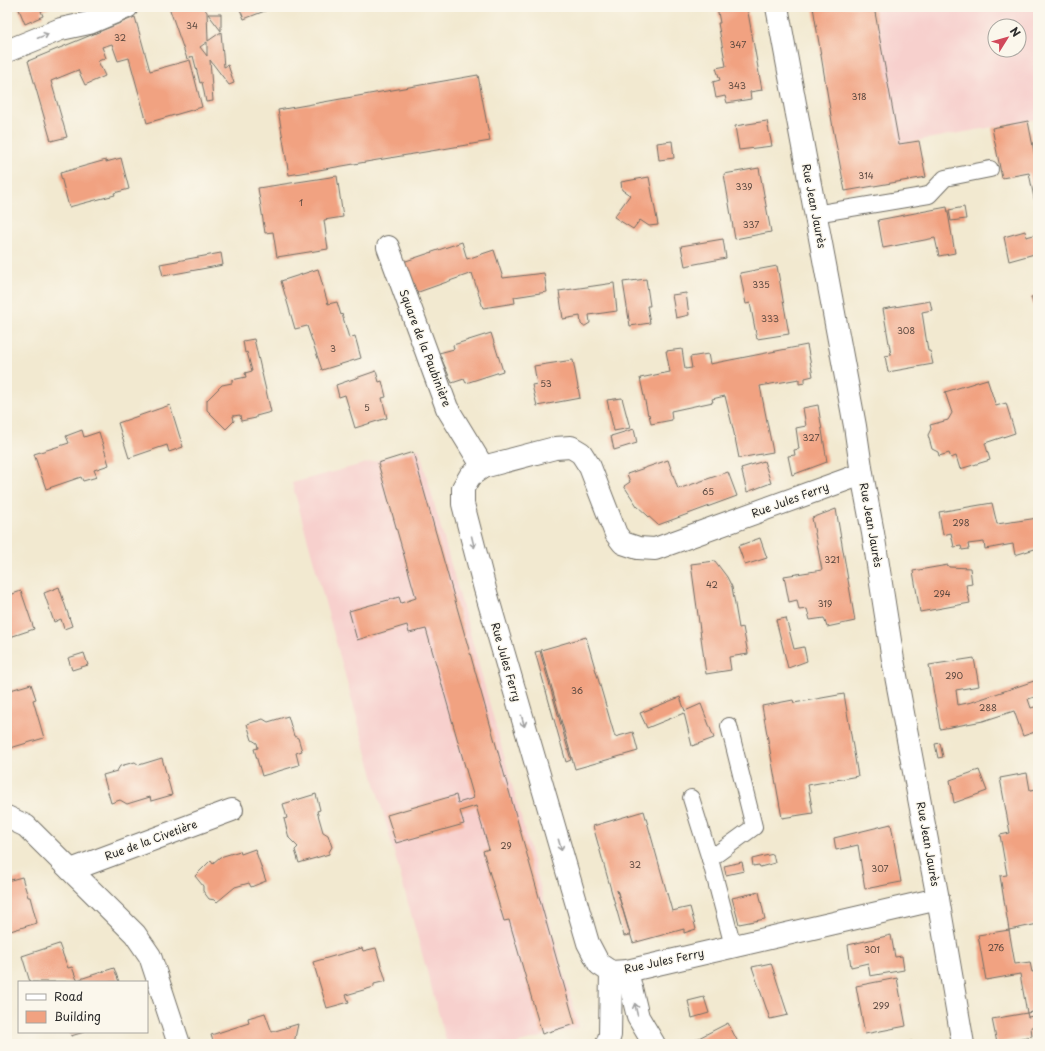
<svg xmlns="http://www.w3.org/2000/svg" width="1045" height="1051" font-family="'Playpen Sans',sans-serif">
<rect width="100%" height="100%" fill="#fbf7ec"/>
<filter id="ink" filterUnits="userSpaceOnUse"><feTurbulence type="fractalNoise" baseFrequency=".025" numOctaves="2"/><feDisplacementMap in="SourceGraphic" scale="8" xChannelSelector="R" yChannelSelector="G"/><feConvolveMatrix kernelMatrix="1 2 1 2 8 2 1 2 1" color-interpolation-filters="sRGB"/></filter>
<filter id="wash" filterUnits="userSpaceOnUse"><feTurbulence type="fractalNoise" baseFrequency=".012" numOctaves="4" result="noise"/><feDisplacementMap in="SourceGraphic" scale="16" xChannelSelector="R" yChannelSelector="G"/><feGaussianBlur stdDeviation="0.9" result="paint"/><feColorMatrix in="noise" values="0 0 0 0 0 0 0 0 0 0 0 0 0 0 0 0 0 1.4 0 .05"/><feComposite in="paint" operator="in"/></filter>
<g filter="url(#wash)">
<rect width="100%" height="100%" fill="#f2e9d0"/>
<g fill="#f7d0cd" fill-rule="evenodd">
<path d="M 874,7 L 1038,7 L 1038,119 L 899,144 ZM 995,26 L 1019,26 L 1019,50 L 995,50 Z"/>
<path d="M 419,449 L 579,1027 L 516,1044 L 447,1044 L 292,483 Z"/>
</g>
<g id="blocks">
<g fill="#f1a281" fill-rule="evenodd">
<path d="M 18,7 L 51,7 L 41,11 L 43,16 L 25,24 Z"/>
<path d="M 169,7 L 203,7 L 207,12 L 208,41 L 221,32 L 224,67 L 228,65 L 234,83 L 229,85 L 210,60 L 213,101 L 206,102 L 202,82 L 200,83 L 193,56 L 187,59 ZM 207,42 L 207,56 L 200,47 Z"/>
<path d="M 239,7 L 275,7 L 244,19 Z"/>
<path d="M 717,7 L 747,7 L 762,90 L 750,92 L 751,99 L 727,103 L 725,96 L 716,98 L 713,82 L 720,80 L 716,68 L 726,66 L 718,23 L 720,23 Z"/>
<path d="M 813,7 L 874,7 L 899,144 L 919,141 L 926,177 L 845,191 L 833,128 Z"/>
<path d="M 208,14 L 221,14 L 221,31 Z"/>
<path d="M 135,17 L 150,71 L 190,60 L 202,107 L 147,123 L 129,58 L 118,61 L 112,44 L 102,47 L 106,58 L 98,61 L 105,76 L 85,85 L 78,70 L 51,81 L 67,137 L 51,141 L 28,61 Z"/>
<path d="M 478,75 L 490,141 L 289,175 L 278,110 Z"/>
<path d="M 767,121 L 772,146 L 739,150 L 735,126 Z"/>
<path d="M 1028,121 L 1037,167 L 1038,167 L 1038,213 L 1037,213 L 1029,173 L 1002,178 L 992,128 Z"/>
<path d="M 672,141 L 674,158 L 659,160 L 657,143 Z"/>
<path d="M 121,158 L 129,189 L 114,193 L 115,195 L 69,207 L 60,173 L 106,160 L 106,162 Z"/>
<path d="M 759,168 L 771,232 L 735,239 L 724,174 Z"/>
<path d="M 337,176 L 343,217 L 324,220 L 328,249 L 277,257 L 273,232 L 265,233 L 258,188 Z"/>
<path d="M 649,177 L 658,225 L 649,226 L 640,220 L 633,229 L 614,217 L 630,195 L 622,190 L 621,182 Z"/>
<path d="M 947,207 L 955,253 L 939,256 L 935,238 L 883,248 L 878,220 Z"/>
<path d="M 964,207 L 966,219 L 951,221 L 949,210 Z"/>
<path d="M 1025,231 L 1026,237 L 1038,234 L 1038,253 L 1009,261 L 1004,237 Z"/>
<path d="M 723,239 L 726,258 L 685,266 L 681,246 Z"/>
<path d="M 462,242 L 467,259 L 494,250 L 503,278 L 544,273 L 547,292 L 514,297 L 515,303 L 483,308 L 472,273 L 413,294 L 400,263 Z"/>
<path d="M 221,253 L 223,265 L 163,276 L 160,264 Z"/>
<path d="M 777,266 L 789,334 L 757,339 L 750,303 L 746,304 L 740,273 Z"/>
<path d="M 318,269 L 328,304 L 337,302 L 341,315 L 342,314 L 349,338 L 355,336 L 361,358 L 322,370 L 307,326 L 295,329 L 281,281 Z"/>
<path d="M 646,279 L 650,306 L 647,306 L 650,323 L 630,326 L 623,282 Z"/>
<path d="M 614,283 L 617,311 L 589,315 L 590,323 L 585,326 L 583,326 L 581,324 L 580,316 L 563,319 L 559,291 Z"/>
<path d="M 686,293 L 689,315 L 676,318 L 672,295 Z"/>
<path d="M 1038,295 L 1038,319 L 1031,297 Z"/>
<path d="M 930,301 L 932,310 L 922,312 L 928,351 L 930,351 L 933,364 L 888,372 L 885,356 L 891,355 L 883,309 Z"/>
<path d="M 491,333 L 503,371 L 466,383 L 464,379 L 452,383 L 439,353 L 454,349 L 453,345 Z"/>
<path d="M 254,339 L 271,412 L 256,416 L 256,418 L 241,421 L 240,415 L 233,416 L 234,421 L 226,429 L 207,410 L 207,400 L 222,385 L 232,383 L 232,380 L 246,377 L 245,373 L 252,371 L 247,352 L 245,353 L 243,341 Z"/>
<path d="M 807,345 L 813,376 L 805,378 L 805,383 L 799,384 L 799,379 L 760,386 L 773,452 L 739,458 L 734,433 L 725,396 L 712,399 L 713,402 L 671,411 L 672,420 L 651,424 L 649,414 L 648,415 L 640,378 L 670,372 L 666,351 L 682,349 L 685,369 L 692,368 L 690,357 L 708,354 L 710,364 Z"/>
<path d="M 573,360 L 580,398 L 537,406 L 532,385 L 537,384 L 534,366 Z"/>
<path d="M 376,371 L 379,382 L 382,381 L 386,397 L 382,398 L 387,418 L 355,428 L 345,395 L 339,397 L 336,385 Z"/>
<path d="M 987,379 L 996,406 L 1006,403 L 1015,433 L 985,443 L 990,460 L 960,469 L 956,456 L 951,458 L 949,453 L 939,456 L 938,452 L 932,449 L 928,435 L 931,429 L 930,425 L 948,420 L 952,413 L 945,392 Z"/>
<path d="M 622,398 L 630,428 L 614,431 L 607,400 Z"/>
<path d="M 170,405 L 183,447 L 169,452 L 167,445 L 129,458 L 118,423 Z"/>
<path d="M 818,405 L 827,462 L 792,475 L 788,456 L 795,455 L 794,450 L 799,449 L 796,428 L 806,426 L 803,408 Z"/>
<path d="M 634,429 L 637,443 L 614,450 L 611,436 Z"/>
<path d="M 82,430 L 84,437 L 99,432 L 109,465 L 94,470 L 97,477 L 83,481 L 81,477 L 46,489 L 34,454 L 69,443 L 66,436 Z"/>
<path d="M 413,452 L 575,1024 L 542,1034 L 509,920 L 504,921 L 483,851 L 489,849 L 476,806 L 460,811 L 464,824 L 396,843 L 387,815 L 456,795 L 458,803 L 474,798 L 426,629 L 409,633 L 407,625 L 357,640 L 349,611 L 399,597 L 401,603 L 416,598 L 378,463 Z"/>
<path d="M 668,460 L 678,489 L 728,472 L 737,496 L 658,525 L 637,506 L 624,486 L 630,482 L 627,474 Z"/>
<path d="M 764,461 L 771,483 L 747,492 L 741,468 Z"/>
<path d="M 992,503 L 997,524 L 1038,518 L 1038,548 L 1015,555 L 1013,544 L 985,549 L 984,542 L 968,544 L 969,549 L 962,550 L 961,546 L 954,547 L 951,533 L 943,535 L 939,512 Z"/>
<path d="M 836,509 L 855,621 L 827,627 L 824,618 L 810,620 L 807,609 L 799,610 L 797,600 L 789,602 L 784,576 L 822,570 L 812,518 Z"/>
<path d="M 760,538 L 767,558 L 745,565 L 738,546 Z"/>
<path d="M 715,561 L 727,577 L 732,587 L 739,628 L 743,627 L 748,654 L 729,657 L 731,670 L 706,674 L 691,564 Z"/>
<path d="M 948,565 L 949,567 L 970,568 L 972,584 L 966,585 L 970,603 L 920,612 L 913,571 Z"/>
<path d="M 59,587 L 72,626 L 64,629 L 61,619 L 54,622 L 44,593 Z"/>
<path d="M 21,591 L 34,629 L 7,638 L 7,596 Z"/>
<path d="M 786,618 L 794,649 L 804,647 L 807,661 L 788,668 L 776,620 Z"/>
<path d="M 586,637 L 615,737 L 633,732 L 638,751 L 575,769 L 541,650 Z"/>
<path d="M 540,651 L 571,760 L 566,762 L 535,652 Z"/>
<path d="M 84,653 L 88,665 L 72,670 L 68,658 Z"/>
<path d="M 974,658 L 979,686 L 956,690 L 958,705 L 972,702 L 1037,680 L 1038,696 L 1028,699 L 1031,708 L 1038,706 L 1038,731 L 1023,736 L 1014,711 L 983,721 L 940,729 L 929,665 Z"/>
<path d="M 31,684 L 36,699 L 33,700 L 44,738 L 7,749 L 7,730 L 8,730 L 7,725 L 7,691 Z"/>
<path d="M 844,694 L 858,776 L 808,785 L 813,813 L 782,818 L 762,706 L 793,700 L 794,703 Z"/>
<path d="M 680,697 L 685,711 L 701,704 L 714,738 L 692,746 L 684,713 L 647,728 L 640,713 Z"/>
<path d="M 288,716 L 294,736 L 298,738 L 302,751 L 296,753 L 299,765 L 262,776 L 254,749 L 258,748 L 257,743 L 252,740 L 247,724 L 263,719 L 268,722 Z"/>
<path d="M 940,743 L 943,757 L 938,758 L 935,744 Z"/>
<path d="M 162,758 L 172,795 L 151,801 L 150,797 L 127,804 L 120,800 L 111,803 L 103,775 L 117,771 L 120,766 L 135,762 L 139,765 Z"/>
<path d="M 979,770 L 987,791 L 954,803 L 950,780 Z"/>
<path d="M 1027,773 L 1030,790 L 1038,789 L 1038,823 L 1034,824 L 1037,837 L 1035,838 L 1038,853 L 1038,869 L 1035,870 L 1038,884 L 1038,924 L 1009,930 L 1000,876 L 1007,875 L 1000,835 L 1010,833 L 1000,778 Z"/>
<path d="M 316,794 L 320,810 L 317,811 L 323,832 L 328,835 L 332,847 L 329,852 L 329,854 L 299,863 L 295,850 L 298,847 L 289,838 L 284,819 L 287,818 L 283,804 Z"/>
<path d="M 644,811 L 672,911 L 690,907 L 696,929 L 684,933 L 684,929 L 633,943 L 617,890 L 630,935 L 624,936 L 593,826 Z"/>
<path d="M 891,824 L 901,882 L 865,889 L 858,845 L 836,850 L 834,838 Z"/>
<path d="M 255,849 L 266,881 L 251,887 L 249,883 L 235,887 L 217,902 L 215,900 L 209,899 L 203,891 L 203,886 L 195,876 L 211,860 L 213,863 L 220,857 L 240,851 L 241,854 Z"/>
<path d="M 773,854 L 775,863 L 760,867 L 759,865 L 753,866 L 752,859 Z"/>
<path d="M 742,862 L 744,871 L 726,875 L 724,866 Z"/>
<path d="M 22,877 L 28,897 L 30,897 L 37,923 L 7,932 L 7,881 Z"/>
<path d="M 759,892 L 765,919 L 739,924 L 732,898 Z"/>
<path d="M 1009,930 L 1015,964 L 1030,962 L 1032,972 L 1038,971 L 1038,1011 L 1027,1013 L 1020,974 L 986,980 L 978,935 Z"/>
<path d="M 891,935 L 895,957 L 902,956 L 904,970 L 870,976 L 868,963 L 851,967 L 848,945 Z"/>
<path d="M 59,944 L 68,968 L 72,967 L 77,980 L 114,968 L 119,982 L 75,982 L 75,981 L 71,982 L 30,982 L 22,956 Z"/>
<path d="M 362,948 L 363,951 L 376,948 L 386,981 L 374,984 L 374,987 L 346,995 L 349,1002 L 327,1008 L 313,962 Z"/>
<path d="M 771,963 L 788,1015 L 770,1019 L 752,967 Z"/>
<path d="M 897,978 L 906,1026 L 865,1034 L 856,986 Z"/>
<path d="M 704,997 L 709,1013 L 692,1018 L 688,1001 Z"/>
<path d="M 265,1013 L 272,1032 L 298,1024 L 294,1043 L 290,1044 L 214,1044 L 211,1035 L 249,1023 L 248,1018 Z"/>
<path d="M 1027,1013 L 1028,1017 L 1038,1015 L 1038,1026 L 1031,1027 L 1032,1036 L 997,1043 L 992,1019 Z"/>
<path d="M 728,1023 L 739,1044 L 687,1044 Z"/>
<path d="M 70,1032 L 84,1032 L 71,1036 Z"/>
<path d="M 912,1041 L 913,1044 L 901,1044 L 901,1043 Z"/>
</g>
</g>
</g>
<g filter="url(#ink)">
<use href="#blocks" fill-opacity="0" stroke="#716e65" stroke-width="1"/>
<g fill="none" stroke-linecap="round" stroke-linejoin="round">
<defs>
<g id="service">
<path d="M 815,214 L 929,195 L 945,178 L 990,169"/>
<path d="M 691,798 L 710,859 L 733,946"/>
<path d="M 710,859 L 754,827 L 729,726"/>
</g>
<g id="minor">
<path d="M 7,51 L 61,29 L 89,23 L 127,7"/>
<path d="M 388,247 L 447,408 L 483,467"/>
<path d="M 862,474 L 655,549 L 638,548 L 623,543 L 616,534 L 590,467 L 581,453 L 571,447 L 555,448 L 483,467 L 470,476 L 463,488 L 463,504 L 485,589 L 588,943 L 599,964 L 611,972 L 627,971 L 938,899"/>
<path d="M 7,817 L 26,826 L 135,934 L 150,956 L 179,1044"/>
<path d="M 71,870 L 232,810"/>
<path d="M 627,971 L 638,1017 L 654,1044"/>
<path d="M 607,1044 L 610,1035 L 611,972"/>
</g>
<path id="secondary" d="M 777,7 L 855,426 L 862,474 L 873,533 L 893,660 L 938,899 L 963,1044"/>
</defs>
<use href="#service" stroke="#716e65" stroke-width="18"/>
<use href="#minor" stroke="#716e65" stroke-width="24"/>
<use href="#secondary" stroke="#716e65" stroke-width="24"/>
<use href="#service" stroke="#fff" stroke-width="16"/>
<use href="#minor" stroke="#fff" stroke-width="22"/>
<use href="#secondary" stroke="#fff" stroke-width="22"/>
</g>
<defs><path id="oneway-shaft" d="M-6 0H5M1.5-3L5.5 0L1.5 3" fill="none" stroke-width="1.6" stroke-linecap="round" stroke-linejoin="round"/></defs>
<g stroke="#a0a0a0">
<use href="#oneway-shaft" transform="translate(43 36) rotate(-22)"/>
<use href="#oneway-shaft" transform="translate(473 542) rotate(76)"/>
<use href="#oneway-shaft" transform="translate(523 721) rotate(74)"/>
<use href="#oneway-shaft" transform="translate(560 845) rotate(74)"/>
<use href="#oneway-shaft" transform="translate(636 1009) rotate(-103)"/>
</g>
</g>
<g text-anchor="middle" stroke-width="3" stroke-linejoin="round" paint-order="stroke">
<g font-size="9" fill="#5c4940">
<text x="192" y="29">34</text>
<text x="120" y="41">32</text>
<text x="738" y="48">347</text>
<text x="737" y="89">343</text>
<text x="859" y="100">318</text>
<text x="866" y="179">314</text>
<text x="744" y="190">339</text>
<text x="301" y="206">1</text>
<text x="751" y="228">337</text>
<text x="761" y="288">335</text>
<text x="770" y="322">333</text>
<text x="906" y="334">308</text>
<text x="333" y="352">3</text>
<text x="546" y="387">53</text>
<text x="367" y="411">5</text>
<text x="811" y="441">327</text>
<text x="708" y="495">65</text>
<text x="961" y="526">298</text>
<text x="832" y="563">321</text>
<text x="712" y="588">42</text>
<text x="942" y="597">294</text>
<text x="825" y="607">319</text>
<text x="954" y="679">290</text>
<text x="577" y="694">36</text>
<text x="988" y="711">288</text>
<text x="506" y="849">29</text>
<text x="635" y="868">32</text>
<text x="880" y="872">307</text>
<text x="996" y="951">276</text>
<text x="872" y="953">301</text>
<text x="881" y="1009">299</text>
</g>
<g font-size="11" fill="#2b2b2b" stroke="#fbf7ec">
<text transform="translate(814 206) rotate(79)" y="4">Rue Jean Jaurès</text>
<text transform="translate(425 348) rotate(69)" y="4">Square de la Paubinière</text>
<text transform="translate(790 500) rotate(-20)" y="4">Rue Jules Ferry</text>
<text transform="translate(871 525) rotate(80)" y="4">Rue Jean Jaurès</text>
<text transform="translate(506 662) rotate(74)" y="4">Rue Jules Ferry</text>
<text transform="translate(151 840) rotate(-20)" y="4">Rue de la Civetière</text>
<text transform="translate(928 844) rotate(80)" y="4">Rue Jean Jaurès</text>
<text transform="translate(664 961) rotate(-12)" y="4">Rue Jules Ferry</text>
</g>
</g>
<rect width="1045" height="1051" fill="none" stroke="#fbf7ec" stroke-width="24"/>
<rect x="18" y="981" width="130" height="52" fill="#fbf7ec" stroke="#a8a59f"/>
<rect x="26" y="994" width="20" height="6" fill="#ffffff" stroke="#a8a59f"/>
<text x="54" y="1001" font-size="12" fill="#2b2b2b">Road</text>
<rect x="26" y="1011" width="20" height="12" fill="#f1a281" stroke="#a8a59f"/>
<text x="54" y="1021" font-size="12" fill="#2b2b2b">Building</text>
<g transform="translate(1007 38) rotate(53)"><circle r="19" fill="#fbf7ec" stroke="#a8a59f"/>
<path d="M0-3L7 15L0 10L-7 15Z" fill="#d1495b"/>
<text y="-6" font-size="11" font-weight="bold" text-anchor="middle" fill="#2b2b2b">N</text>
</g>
</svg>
